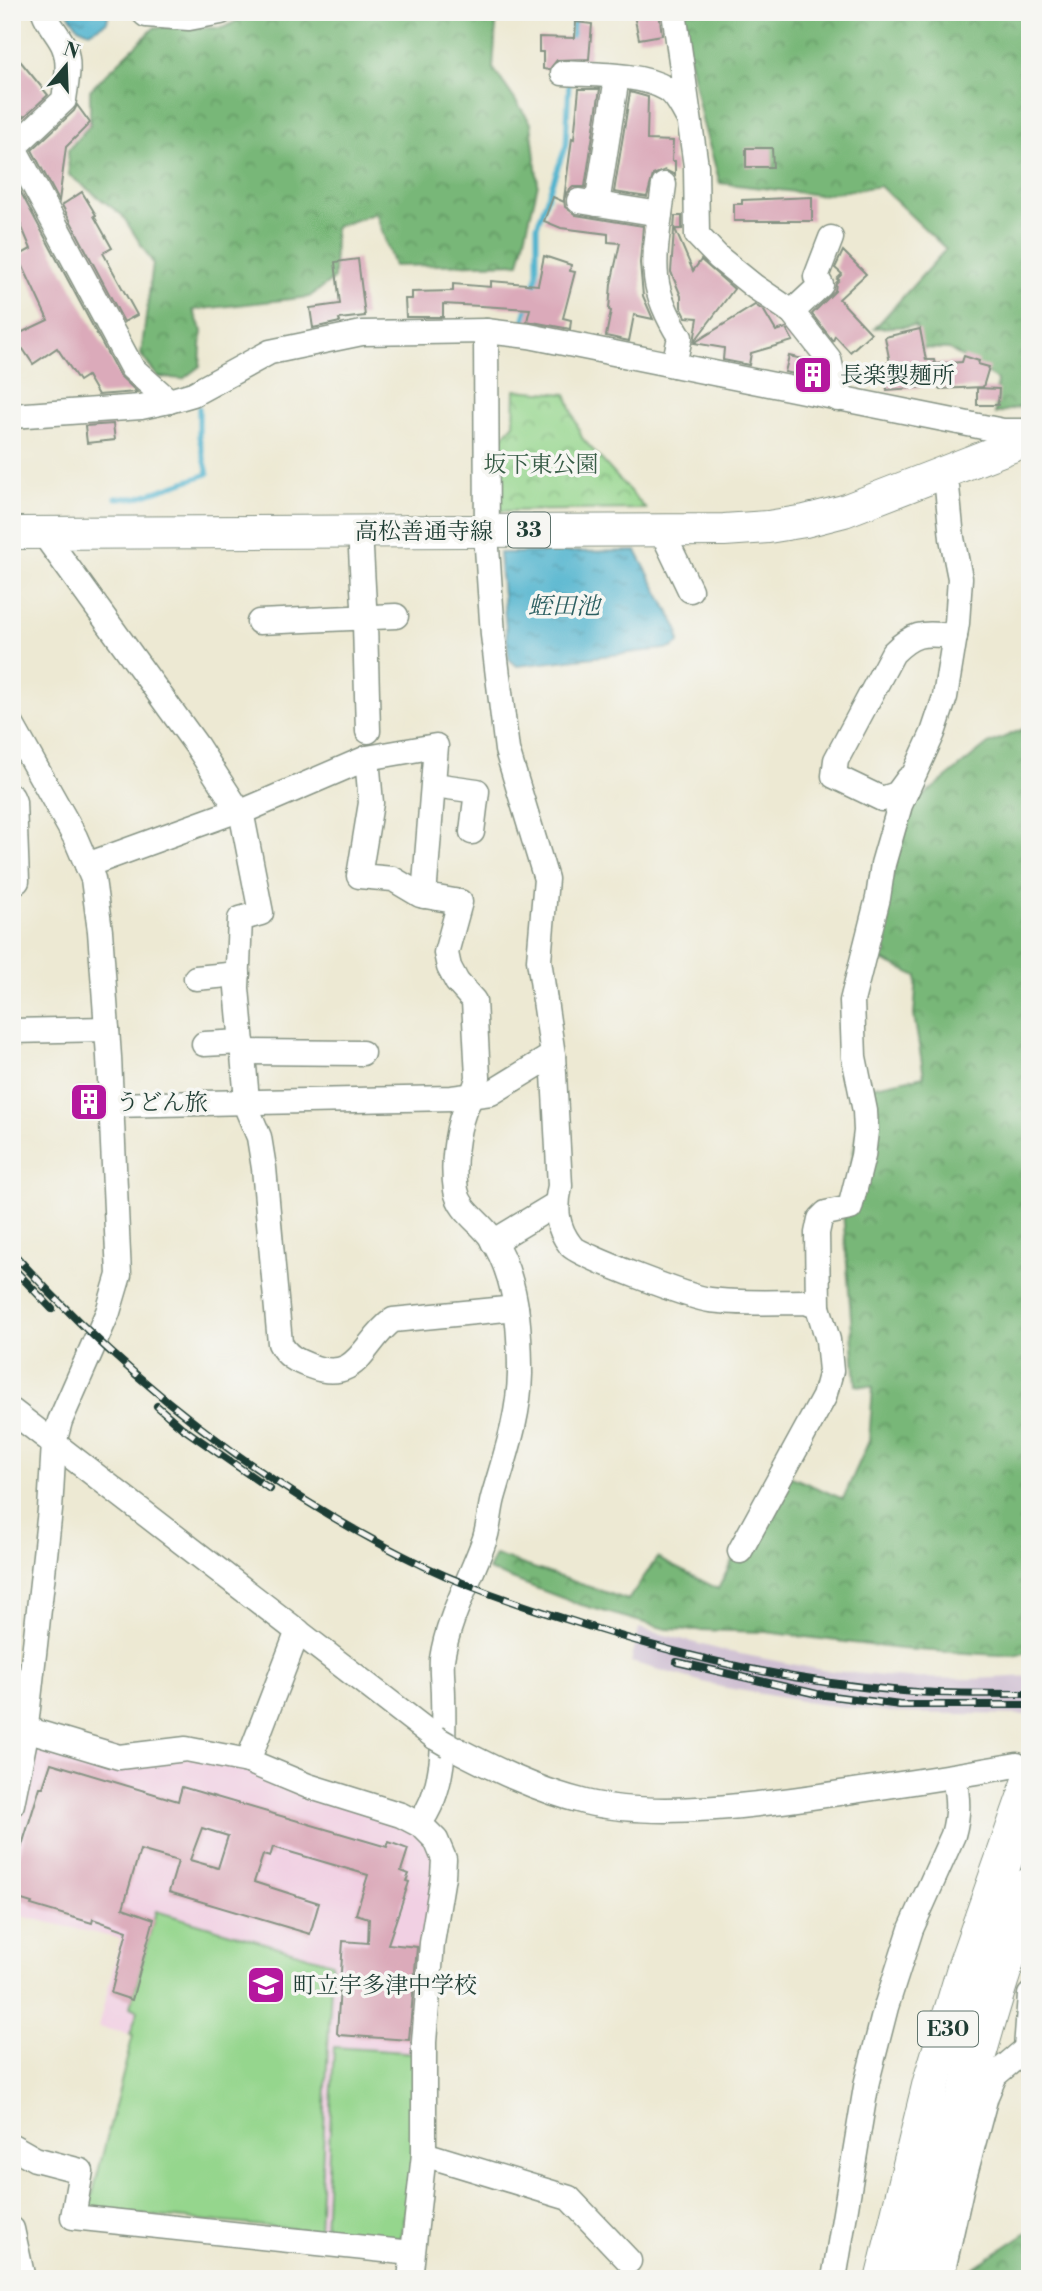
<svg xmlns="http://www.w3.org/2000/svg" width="1042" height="2291" font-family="'Libre Bodoni','Noto Serif JP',serif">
<defs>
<pattern id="forest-crowns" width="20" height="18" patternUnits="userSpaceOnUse" patternTransform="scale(1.75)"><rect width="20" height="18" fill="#78b778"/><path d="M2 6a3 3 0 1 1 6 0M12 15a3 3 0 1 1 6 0" fill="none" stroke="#629663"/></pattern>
<pattern id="park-crowns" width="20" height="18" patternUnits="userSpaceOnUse" patternTransform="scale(1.75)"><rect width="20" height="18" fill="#95d68d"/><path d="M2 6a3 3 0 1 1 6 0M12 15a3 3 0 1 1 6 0" fill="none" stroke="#79af74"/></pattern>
<pattern id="water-ripples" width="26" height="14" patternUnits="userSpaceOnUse" patternTransform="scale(1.75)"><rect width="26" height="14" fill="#4fb3ce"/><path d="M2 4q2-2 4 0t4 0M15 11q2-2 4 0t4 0" fill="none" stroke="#4193a8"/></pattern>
</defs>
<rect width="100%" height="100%" fill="#f6f6f2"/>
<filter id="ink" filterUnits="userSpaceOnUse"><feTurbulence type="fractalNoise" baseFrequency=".0143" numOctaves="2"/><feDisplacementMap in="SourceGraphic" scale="14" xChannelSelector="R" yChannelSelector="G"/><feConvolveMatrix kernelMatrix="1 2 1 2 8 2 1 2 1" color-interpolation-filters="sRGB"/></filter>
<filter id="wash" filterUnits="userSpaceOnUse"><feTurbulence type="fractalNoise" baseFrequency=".00686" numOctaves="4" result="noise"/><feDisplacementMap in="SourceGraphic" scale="28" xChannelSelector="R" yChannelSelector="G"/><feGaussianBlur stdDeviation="1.57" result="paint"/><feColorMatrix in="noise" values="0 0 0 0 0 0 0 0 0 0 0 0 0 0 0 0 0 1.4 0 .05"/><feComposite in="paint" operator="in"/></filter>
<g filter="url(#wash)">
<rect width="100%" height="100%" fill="#ede9d3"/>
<path fill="#f1d0e3" d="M 32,1739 L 229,1762 L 426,1836 L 436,1855 L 401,2239 L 97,2211 L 90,2204 L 134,2035 L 98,2027 L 121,1939 L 12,1914 L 12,1839 Z"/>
<path fill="#cebed1" d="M 639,1628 L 725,1651 L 822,1670 L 906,1678 L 973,1679 L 1030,1676 L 1030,1715 L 899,1713 L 818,1704 L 721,1687 L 631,1662 Z"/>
<g fill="url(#forest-crowns)" stroke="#4c7a56" stroke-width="2">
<path d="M 254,12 L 497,12 L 493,68 L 531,123 L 538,184 L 519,263 L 394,266 L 376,213 L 335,227 L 334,279 L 309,297 L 193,310 L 202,331 L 200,366 L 183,379 L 158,377 L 141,355 L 153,263 L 122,215 L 69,175 L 68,150 L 90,125 L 90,90 L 155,27 L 223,28 Z"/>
<path d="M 680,12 L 1030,12 L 1030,404 L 995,414 L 997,380 L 949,349 L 917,348 L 916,326 L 875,328 L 946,249 L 880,186 L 820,195 L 720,183 L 702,120 Z"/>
<path d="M 1030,726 L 1030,1651 L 1015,1656 L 900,1649 L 766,1632 L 666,1629 L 578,1604 L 488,1570 L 495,1555 L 628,1600 L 657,1558 L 718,1589 L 778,1471 L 843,1499 L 869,1441 L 873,1387 L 856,1385 L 843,1211 L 865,1088 L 924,1076 L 914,1015 L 917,976 L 871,955 L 911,806 L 988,744 Z"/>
<path d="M 1030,2230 L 1030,2279 L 956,2279 Z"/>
</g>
<path fill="url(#park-crowns)" stroke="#5a8a60" stroke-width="2" d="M 515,390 L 566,394 L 582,438 L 646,509 L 495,511 L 492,448 L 514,424 Z"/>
<g fill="#95d68d" stroke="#5a8a60" stroke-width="2">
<path d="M 156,1911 L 332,1963 L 319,2231 L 97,2211 L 90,2204 L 133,2035 L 130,2034 L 138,2011 L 130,2007 Z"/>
<path d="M 334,2047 L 417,2053 L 416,2156 L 401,2239 L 325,2232 Z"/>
</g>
<g fill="url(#water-ripples)" stroke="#377881" stroke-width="2">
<path d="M 67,12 L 109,12 L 107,22 L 89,32 L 78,27 Z"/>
<path d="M 636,551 L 678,629 L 679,643 L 672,648 L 517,666 L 509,659 L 499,553 Z"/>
</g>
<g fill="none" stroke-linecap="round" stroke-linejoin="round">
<g stroke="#4fb3ce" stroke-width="5">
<path d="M 571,43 L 575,12"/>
<path d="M 533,289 L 537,277 L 537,226 L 566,145 L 569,81"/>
<path d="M 521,329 L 529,302"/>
<path d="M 116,498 L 136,498 L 208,474 L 199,437 L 199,408"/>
</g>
</g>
<g id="blocks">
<g fill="#dbaaba" fill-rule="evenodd">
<path d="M 648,12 L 659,12 L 662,35 L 639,39 L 634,15 Z"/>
<path d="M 576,22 L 592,24 L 589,59 L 557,60 L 549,70 L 543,69 L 543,52 L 539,52 L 539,37 L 575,38 Z"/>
<path d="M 12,51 L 48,95 L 24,117 L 12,106 Z"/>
<path d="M 579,89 L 600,89 L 585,187 L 573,187 L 567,192 L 564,199 L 572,138 L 574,139 Z"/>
<path d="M 630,92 L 648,97 L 647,140 L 673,141 L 672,161 L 675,161 L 675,175 L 665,170 L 653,175 L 647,197 L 614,192 Z"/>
<path d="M 77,105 L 90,123 L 66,147 L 59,201 L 32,150 L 74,111 Z"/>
<path d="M 746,148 L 772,148 L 773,167 L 746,167 Z"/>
<path d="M 12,176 L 119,375 L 137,392 L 98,395 L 87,376 L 79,381 L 57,348 L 33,364 L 23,349 L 21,350 L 14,336 L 48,320 L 18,256 L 31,249 L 12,204 Z"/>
<path d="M 82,192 L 96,215 L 94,216 L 112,248 L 103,253 L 137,315 L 124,322 L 62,205 Z"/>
<path d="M 553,197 L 564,202 L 564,199 L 565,207 L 576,215 L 643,226 L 640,263 L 643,296 L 653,319 L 634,315 L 629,341 L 606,336 L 611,311 L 609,310 L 611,284 L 620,243 L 608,242 L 608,234 L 561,228 L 544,221 Z"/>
<path d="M 812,197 L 812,221 L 734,221 L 734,204 L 742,204 L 742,200 Z"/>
<path d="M 675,216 L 682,216 L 682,229 L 675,229 L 693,271 L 701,260 L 734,289 L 694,342 L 698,318 L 686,317 L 681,307 L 681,296 L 671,272 Z"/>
<path d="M 843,251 L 866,274 L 839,299 L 871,333 L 850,352 L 835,336 L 833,341 L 812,314 L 835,291 L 836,283 L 839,280 L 837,279 L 842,274 L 835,268 Z"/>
<path d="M 544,256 L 571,265 L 570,271 L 575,272 L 563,318 L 571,320 L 570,329 L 527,321 L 530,309 L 481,306 L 443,304 L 443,317 L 406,317 L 405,299 L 412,299 L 412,292 L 453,291 L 453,284 L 491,287 L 491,281 L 538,285 Z"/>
<path d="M 358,259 L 365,316 L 339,319 L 340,322 L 313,328 L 310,308 L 340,304 L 335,262 Z"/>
<path d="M 755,305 L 764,311 L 776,331 L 786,328 L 793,341 L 751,353 L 749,365 L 723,360 L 724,348 L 694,343 Z"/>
<path d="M 920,329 L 926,360 L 934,360 L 935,364 L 962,362 L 964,356 L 979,361 L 978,364 L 989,367 L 983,387 L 939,389 L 939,386 L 887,390 L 885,363 L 890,363 L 885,337 Z"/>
<path d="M 789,356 L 812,361 L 815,366 L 818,379 L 785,372 Z"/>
<path d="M 977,388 L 999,389 L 998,405 L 977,405 Z"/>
<path d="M 113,424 L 115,440 L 87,443 L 85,426 Z"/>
<path d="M 95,1087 L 97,1116 L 76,1117 L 75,1088 Z"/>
<path d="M 51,1763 L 178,1801 L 182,1787 L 387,1847 L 389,1842 L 408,1849 L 401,1871 L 409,1874 L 406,1881 L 409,1882 L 388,1944 L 417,1947 L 409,2040 L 339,2035 L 337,2033 L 343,1941 L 368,1943 L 369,1918 L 356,1914 L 368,1875 L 273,1847 L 270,1857 L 263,1855 L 254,1882 L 319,1903 L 310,1934 L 169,1892 L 178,1861 L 140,1850 L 123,1908 L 154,1919 L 132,2000 L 111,1993 L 127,1931 L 93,1919 L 92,1923 L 31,1905 L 32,1903 L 12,1897 L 12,1878 L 40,1787 L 43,1787 ZM 202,1828 L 228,1836 L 218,1868 L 190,1860 Z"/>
</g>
</g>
</g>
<g filter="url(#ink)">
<use href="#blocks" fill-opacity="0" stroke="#869384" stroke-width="2"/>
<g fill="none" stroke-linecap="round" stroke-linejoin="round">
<defs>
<g id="minor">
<path d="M 143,12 L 146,15 L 189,18 L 221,12"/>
<path d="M 674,12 L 696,166 L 697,235 L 719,258 L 755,287 L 792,312 L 829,359 L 838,399"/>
<path d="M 563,73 C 594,75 641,73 667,89 C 677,95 681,106 687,116"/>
<path d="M 14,148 L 132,368 L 169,401"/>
<path d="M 12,149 L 64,100 C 66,83 71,64 64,47 C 60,36 49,26 44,12"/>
<path d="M 579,201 L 660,214 L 664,185"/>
<path d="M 597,204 L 615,90"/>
<path d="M 660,214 C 653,268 650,289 680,337 L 674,365"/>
<path d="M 792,312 L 821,285 L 816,277 L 831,238"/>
<path d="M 486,331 L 487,548 L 493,635 L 507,750 L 546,879 L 539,960 L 553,1055 L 560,1186 C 555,1208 556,1227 571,1246 C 580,1256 692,1298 710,1300 C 741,1304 775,1302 806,1302 L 818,1307"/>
<path d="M 12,416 L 141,407 L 169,401 L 193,394 L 270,352 L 362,333 L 486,331 L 529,336 L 1003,431 L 1030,431"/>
<path d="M 666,530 L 668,544 L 690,590"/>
<path d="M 360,531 L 365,624 L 368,731"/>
<path d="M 43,533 L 197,746 L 242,816 L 261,913 L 240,919 L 237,988 L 248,1111 L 259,1137 L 264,1168 L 280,1343 C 286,1356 297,1361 310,1366 C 359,1385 363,1341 393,1320 L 516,1308"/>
<path d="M 259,622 L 396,616"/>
<path d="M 12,725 L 75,837 L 93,879 L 100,931 L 109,1057 L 119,1275 L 108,1312 L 60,1421 L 54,1443 L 50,1510 L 24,1744 L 12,1804"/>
<path d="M 367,758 L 436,746 L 424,896"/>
<path d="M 908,779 L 897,794 L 882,799 L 834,776 L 836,760 L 893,653 C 916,630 925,634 955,636"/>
<path d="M 434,785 L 477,791 L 472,832"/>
<path d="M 12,797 L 14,802 L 17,881"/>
<path d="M 87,865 L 230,813 L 246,810 L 367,758 L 371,803 L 359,876 L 393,879 L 420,895 L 460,902 L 446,953 L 449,967 L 457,982 L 474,1001 L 478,1077 C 476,1090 469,1099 464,1111 C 456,1133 452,1166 456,1190 C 459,1210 479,1221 490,1236 C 517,1276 520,1326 520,1374 C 519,1418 505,1456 493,1498 C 489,1513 489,1530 483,1544 C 469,1582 448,1619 442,1659 C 441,1671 443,1684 443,1696 C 444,1739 446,1789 419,1824"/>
<path d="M 196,978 L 238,974"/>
<path d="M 12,1031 L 107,1029"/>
<path d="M 204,1044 L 242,1042"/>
<path d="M 243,1052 L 362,1053"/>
<path d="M 111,1105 L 452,1098 L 491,1093 L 553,1055"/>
<path d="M 493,1242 L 556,1204"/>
<path d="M 12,1411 L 436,1738"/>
<path d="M 740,1551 L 824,1397 L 831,1371 L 828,1340 L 818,1307 L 817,1233 L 820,1219 L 826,1213 L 850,1208 L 863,1156 L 866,1131 L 865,1111 L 854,1057 L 852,1001 L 878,898 L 883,864 L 900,805 L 933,733 L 945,697 L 957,623 L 960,578 L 952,538 L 947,487 L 940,475"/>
<path d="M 20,1715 L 26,1729 L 119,1757 L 186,1749 L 248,1761 L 308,1786 L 401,1815 L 422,1826 L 436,1840 L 444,1859 L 443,1876 L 432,1943 L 424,2042 L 424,2154 L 410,2279"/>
<path d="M 448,1745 C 492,1768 536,1790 585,1802 C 656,1819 760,1805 833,1794 C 895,1785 956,1776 1017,1765"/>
<path d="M 248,1761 L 298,1631"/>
<path d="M 1030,1995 L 1026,2049 L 1030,2059"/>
<path d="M 12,2146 L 35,2159 L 81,2171 L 73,2217 L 412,2253"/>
<path d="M 424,2154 L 569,2198 L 629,2261"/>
<path d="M 12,2229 L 23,2279"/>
<path d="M 834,2279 L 867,2081 L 886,2007 L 911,1929 L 953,1835 C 959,1814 958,1798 954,1777"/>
<path d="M 941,2279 L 961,2189 L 986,2096 L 995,2075 L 1026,2049"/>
</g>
<path id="major" d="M 12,533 L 724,530 L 768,527 L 805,521 L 844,511 L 1030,439"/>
<g id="highway">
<path d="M 884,2279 L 931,2084 L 965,1970 L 1030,1785"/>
<path d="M 920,2279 C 950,2144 986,2017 1030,1886"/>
</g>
</defs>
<use href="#minor" stroke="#869384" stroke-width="27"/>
<use href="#major" stroke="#869384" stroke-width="34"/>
<use href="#highway" stroke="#869384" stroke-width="39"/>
<use href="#minor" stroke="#fff" stroke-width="24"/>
<use href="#major" stroke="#fff" stroke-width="32"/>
<use href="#highway" stroke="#fff" stroke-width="37"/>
<defs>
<g id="rail">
<path d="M 12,1252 C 129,1382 268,1491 426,1567 C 473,1589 523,1606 572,1621 C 679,1656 790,1682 903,1691 C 945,1695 988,1693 1030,1694"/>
<path d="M 12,1267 L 52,1309"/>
<path d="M 157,1406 L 181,1427 L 270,1489"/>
<path d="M 677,1662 L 817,1694 L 900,1705 L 1030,1705"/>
</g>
</defs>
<use href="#rail" stroke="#1f3d34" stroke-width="8"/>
<use href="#rail" stroke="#f6f6f2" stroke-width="5" stroke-dasharray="16" stroke-linecap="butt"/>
<defs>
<path id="minor-bridge" d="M 436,1738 L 448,1745"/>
</defs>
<use href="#minor-bridge" stroke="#869384" stroke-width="27" stroke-linecap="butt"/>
<use href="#minor-bridge" stroke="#fff" stroke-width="24"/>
</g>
</g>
<defs>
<symbol id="building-square" viewBox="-11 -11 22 22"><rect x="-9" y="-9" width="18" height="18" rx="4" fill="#b5179e" stroke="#f6f6f2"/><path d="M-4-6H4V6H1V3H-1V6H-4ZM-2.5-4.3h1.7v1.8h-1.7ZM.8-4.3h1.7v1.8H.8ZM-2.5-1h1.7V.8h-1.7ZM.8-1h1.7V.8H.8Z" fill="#fff"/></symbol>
<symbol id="school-square" viewBox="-11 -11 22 22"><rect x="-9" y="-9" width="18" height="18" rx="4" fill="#b5179e" stroke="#f6f6f2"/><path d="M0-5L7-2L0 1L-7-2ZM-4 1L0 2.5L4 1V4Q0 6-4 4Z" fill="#fff"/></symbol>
</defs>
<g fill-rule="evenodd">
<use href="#building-square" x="791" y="353" width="44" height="44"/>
<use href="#building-square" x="67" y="1080" width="44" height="44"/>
<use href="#school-square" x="244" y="1963" width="44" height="44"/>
</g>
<g text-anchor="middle" stroke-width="7" stroke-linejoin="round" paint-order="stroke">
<g fill="#f6f6f2" stroke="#60746d" stroke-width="2">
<rect x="508" y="512.5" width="42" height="35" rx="5"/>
<rect x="918" y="2011.5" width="60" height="35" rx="5"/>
</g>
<g font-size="21" font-weight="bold" fill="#1f3d34">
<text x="529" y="537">33</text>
<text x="948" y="2036">E30</text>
</g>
<g font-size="23" fill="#1f3d34" stroke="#f6f6f2" text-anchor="start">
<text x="840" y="383">長楽製麺所</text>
<text x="116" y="1110">うどん旅</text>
<text x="293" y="1993">町立宇多津中学校</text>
</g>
<g font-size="23" fill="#375c46" stroke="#f6f6f2">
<text x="541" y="472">坂下東公園</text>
</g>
<g font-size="23" fill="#1f3d34" stroke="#f6f6f2">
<text x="424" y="539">高松善通寺線</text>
</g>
<g font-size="24" font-style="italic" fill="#2d6062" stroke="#f6f6f2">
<text x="564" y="614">蛭田池</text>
</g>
</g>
<rect width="1042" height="2291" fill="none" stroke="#f6f6f2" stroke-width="42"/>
<g transform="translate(66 66) rotate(19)" stroke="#f6f6f2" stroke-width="5" paint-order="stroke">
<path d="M0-5L12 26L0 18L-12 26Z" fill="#1f3d34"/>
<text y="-10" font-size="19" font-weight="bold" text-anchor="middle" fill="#1f3d34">N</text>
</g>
</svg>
